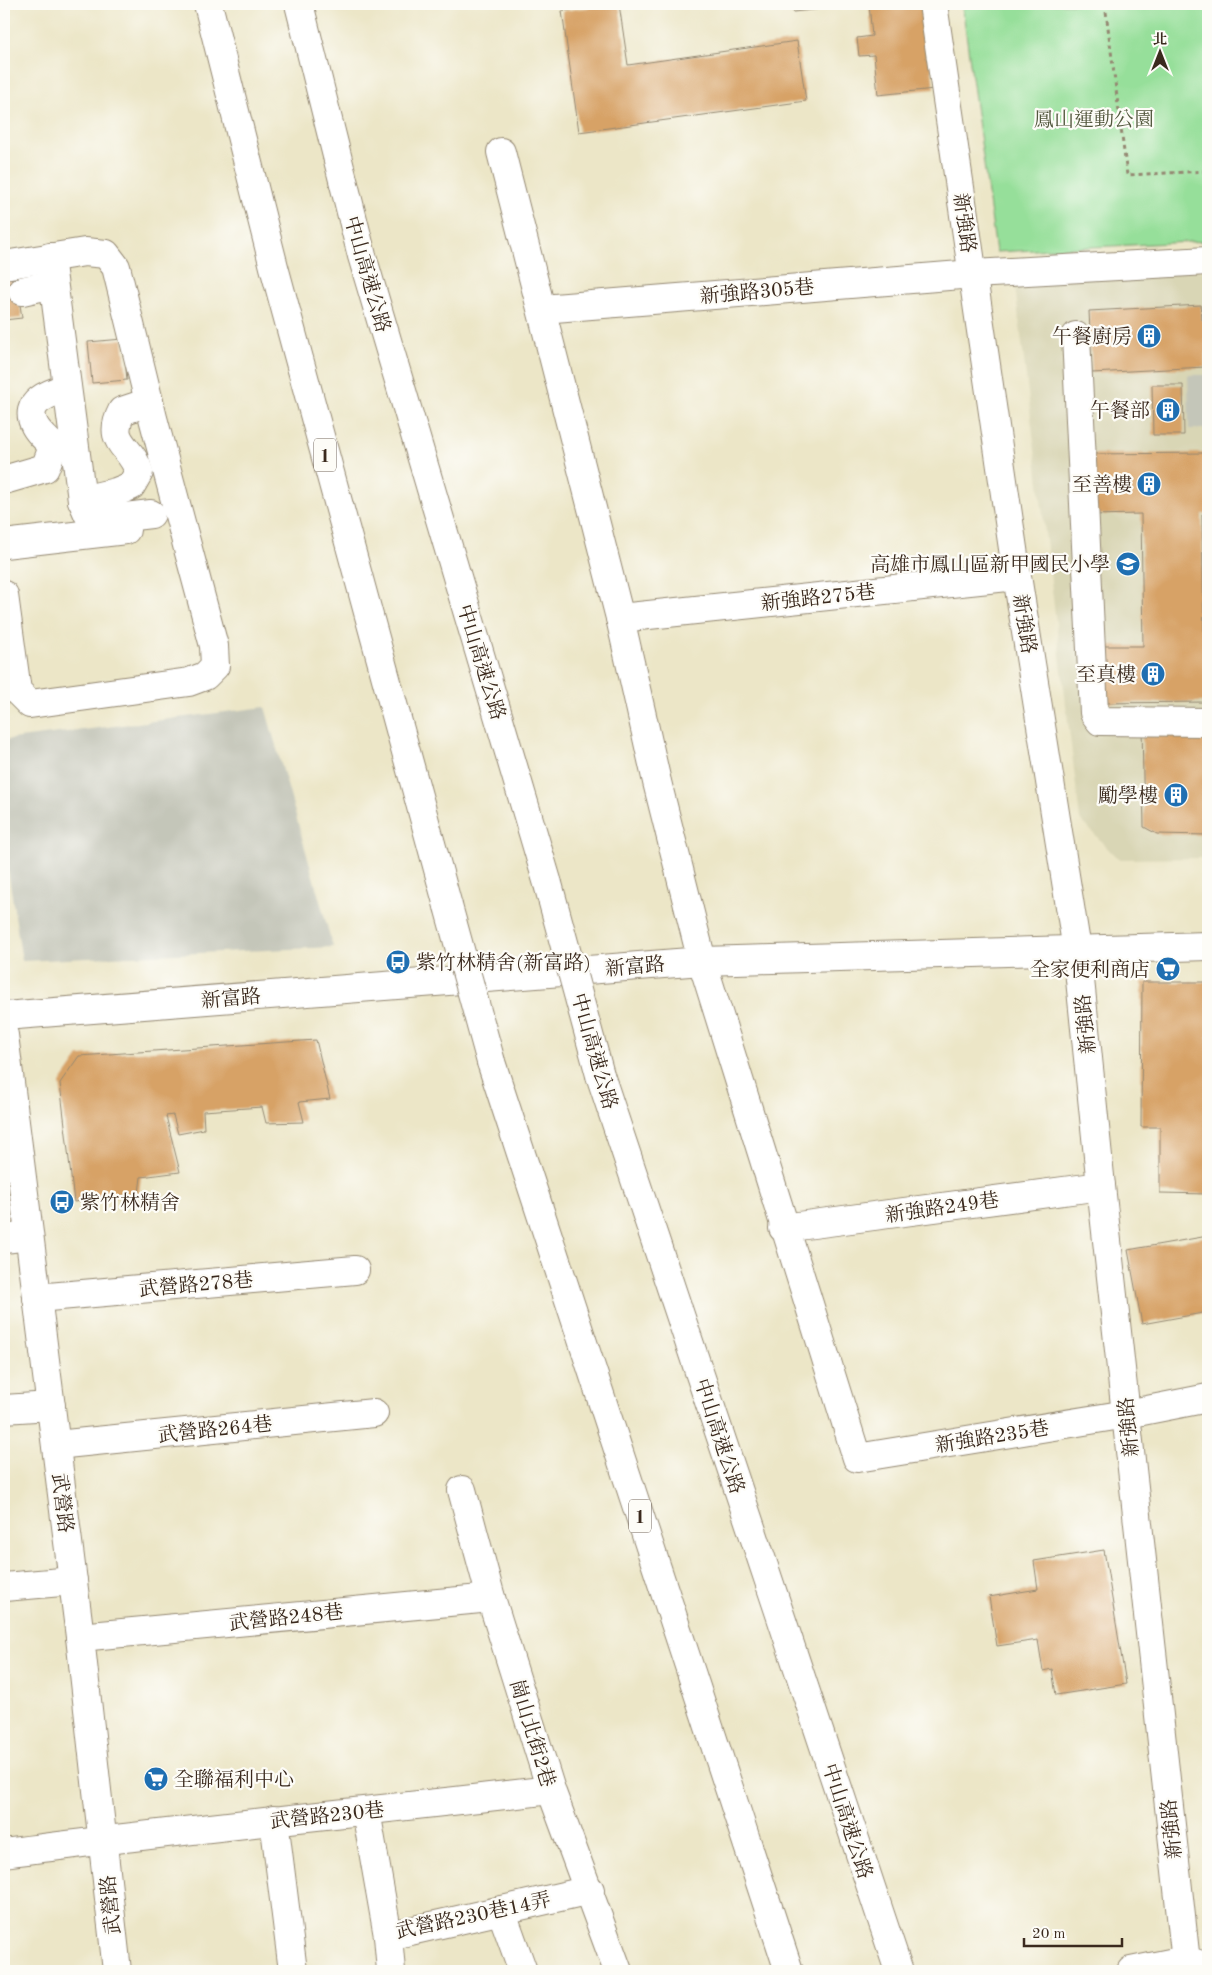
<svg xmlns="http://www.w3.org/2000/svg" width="1212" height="1975" font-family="'Old Standard TT','Noto Serif TC',serif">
<rect width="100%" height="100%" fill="#fdfcf7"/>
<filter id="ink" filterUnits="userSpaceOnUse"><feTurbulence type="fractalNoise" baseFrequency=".02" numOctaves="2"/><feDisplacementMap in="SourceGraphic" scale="10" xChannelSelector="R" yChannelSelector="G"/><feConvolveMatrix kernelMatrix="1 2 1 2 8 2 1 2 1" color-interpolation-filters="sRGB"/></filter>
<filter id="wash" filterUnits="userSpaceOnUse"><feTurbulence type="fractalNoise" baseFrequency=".0096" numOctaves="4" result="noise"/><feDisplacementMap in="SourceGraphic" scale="20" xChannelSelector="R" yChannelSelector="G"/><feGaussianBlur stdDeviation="1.12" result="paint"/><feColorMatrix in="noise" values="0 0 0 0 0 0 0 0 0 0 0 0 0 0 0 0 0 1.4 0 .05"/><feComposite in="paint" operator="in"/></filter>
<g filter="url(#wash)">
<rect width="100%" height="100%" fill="#ece6c7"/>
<path fill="#d9d6b5" d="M 1208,270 L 1208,858 L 1118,859 L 1080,819 L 1014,278 Z"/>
<g fill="#c4c6b9">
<path d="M 1188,375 L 1208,375 L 1208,429 L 1189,429 Z"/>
<path d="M 265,707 L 333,947 L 22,961 L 4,844 L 4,740 Z"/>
</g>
<path fill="#96df9a" stroke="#68845c" d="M 962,4 L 1208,4 L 1208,241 L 996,252 Z"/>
<g id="blocks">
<g fill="#d7a266">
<path d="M 612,4 L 619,4 L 628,65 L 797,41 L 806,101 L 579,132 L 562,11 Z"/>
<path d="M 792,4 L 862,4 L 862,5 L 793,12 Z"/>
<path d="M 869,4 L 925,4 L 934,89 L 878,95 L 874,55 L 859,56 L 857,38 L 872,36 Z"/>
<path d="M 16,278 L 22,318 L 4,320 L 4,280 Z"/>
<path d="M 1201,305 L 1202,320 L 1208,320 L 1208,352 L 1205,353 L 1205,367 L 1092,373 L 1089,311 Z"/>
<path d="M 123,339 L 127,380 L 92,383 L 88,342 Z"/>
<path d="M 1152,385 L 1183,385 L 1184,435 L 1153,435 Z"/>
<path d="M 1208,453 L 1208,514 L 1202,514 L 1204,645 L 1208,645 L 1208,702 L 1098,703 L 1098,646 L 1143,646 L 1141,514 L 1089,515 L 1088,454 Z"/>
<path d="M 1207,725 L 1208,835 L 1157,834 L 1144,827 L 1142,726 Z"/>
<path d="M 1142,982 L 1208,982 L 1208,1194 L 1160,1193 L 1160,1127 L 1141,1127 Z"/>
<path d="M 316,1040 L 330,1099 L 299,1102 L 304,1122 L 266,1123 L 262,1107 L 203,1111 L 204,1129 L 178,1134 L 173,1115 L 166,1116 L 180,1172 L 141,1177 L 139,1193 L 74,1202 L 60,1083 L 79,1056 Z"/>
<path d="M 1208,1236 L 1208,1312 L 1142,1324 L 1128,1250 Z"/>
<path d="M 1104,1550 L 1126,1684 L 1056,1695 L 1052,1669 L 1043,1671 L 1038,1640 L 997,1646 L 989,1597 L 1038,1589 L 1034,1561 Z"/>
</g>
</g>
</g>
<g filter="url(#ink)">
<use href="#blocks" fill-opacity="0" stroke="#948872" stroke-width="1"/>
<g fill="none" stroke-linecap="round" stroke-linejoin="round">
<defs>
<g id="minor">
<path d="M 933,4 L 1017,576 L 1077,950 L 1101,1186 L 1187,1971"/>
<path d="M 501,152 L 620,618 L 657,782 L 702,961 L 857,1458 L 1127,1414 L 1208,1398"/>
<path d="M 50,257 L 82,500 L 88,514 L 108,519 L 151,514"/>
<path d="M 4,265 L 85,252 L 106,254 L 116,267 L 153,418 L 214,646 L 215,666 L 205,676 L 189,682 L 30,704 L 17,691 L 4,595"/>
<path d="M 22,291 L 53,284"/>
<path d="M 542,309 L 973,274 L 1208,261"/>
<path d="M 1076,336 L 1094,713 L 1100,721 L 1208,722"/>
<path d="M 4,480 L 45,468 L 53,447 C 48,440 39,434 35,426 C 22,402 49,393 67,388"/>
<path d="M 82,500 L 116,492 L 131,486 L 139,472 C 132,445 105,444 122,411 L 149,402"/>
<path d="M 4,544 L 126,530"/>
<path d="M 620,618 L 1017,576"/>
<path d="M 4,1016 L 702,961 L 1208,946"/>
<path d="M 4,1035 L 80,1637 L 117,1971"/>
<path d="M 783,1228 L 1101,1186"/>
<path d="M 4,1239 L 29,1236"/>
<path d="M 37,1298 L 355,1270"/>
<path d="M 4,1409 L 51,1406"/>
<path d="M 56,1445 L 374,1413"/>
<path d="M 462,1490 L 491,1598 L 551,1790 L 618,1971"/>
<path d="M 4,1587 L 73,1581"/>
<path d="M 80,1637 L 491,1598"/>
<path d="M 366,1811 L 388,1936 L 590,1890"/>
<path d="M 274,1820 L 293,1971"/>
<path d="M 4,1853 C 186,1829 368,1811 551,1790"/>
<path d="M 501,1910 L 523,1971"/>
<path d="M 388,1936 L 391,1971"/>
<path d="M 1131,1971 L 1185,1960 L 1208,1967"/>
</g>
<g id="highway">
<path d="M 208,4 L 274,267 L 448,906"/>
<path d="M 299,4 L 362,256 L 548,884"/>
<path d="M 491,1062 L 789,1971"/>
<path d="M 600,1075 L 899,1971"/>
</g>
</defs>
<use href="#minor" stroke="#948872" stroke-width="30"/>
<use href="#highway" stroke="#948872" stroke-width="30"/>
<path stroke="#948872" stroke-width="3" stroke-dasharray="4 4" stroke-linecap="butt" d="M 1105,4 L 1127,175 L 1208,171"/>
<use href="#minor" stroke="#fff" stroke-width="28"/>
<use href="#highway" stroke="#fff" stroke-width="28"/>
<defs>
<g id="highway-bridge">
<path d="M 548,884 L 600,1075"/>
<path d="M 448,906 L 491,1062"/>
</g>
</defs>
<use href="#highway-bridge" stroke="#948872" stroke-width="30" stroke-linecap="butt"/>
<use href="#highway-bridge" stroke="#fff" stroke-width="28"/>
</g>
</g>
<defs>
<symbol id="building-disc" viewBox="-11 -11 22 22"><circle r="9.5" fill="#1f6fb2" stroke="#fdfcf7"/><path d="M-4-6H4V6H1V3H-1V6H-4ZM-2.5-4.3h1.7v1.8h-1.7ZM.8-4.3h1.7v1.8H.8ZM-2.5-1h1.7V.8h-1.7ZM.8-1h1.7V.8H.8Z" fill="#fff"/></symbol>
<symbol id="school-disc" viewBox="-11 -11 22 22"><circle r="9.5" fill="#1f6fb2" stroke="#fdfcf7"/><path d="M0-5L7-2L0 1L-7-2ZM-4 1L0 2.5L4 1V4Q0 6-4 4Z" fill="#fff"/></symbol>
<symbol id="bus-disc" viewBox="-11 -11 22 22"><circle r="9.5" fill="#1f6fb2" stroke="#fdfcf7"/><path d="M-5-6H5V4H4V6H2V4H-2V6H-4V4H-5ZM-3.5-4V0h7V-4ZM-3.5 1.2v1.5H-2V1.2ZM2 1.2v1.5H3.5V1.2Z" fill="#fff"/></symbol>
<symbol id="supermarket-disc" viewBox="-11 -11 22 22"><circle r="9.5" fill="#1f6fb2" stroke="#fdfcf7"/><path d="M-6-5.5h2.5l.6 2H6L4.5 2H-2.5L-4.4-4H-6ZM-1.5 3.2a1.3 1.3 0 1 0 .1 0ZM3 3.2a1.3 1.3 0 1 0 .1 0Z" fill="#fff"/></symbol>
</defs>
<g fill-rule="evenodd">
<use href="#building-disc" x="1135" y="322" width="28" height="28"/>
<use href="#building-disc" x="1154" y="396" width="28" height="28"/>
<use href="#building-disc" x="1135" y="470" width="28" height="28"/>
<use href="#school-disc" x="1114" y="550" width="28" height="28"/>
<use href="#building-disc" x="1139" y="660" width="28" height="28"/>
<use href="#building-disc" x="1162" y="781" width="28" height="28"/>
<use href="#bus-disc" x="384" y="948" width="28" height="28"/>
<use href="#supermarket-disc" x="1154" y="955" width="28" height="28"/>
<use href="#bus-disc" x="48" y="1188" width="28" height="28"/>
<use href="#supermarket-disc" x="142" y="1765" width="28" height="28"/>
</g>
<g text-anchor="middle" stroke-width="4.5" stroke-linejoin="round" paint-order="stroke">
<g fill="#fdfcf7" stroke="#75695f" stroke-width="1">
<rect x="314" y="438.5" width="22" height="33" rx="4"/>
<rect x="629" y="1499.5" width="22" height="33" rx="4"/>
</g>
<g font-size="19" font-weight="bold" fill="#3b2a1e">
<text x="325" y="462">1</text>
<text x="640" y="1523">1</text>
</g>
<g font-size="20" fill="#52573d" stroke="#fdfcf7">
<text x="1094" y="126">鳳山運動公園</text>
</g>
<g font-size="20" fill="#3b2a1e" stroke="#fdfcf7">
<text transform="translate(965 223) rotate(82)" y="7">新強路</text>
<text transform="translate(368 274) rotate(74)" y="7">中山高速公路</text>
<text transform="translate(757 291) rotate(-5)" y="7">新強路305巷</text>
<text transform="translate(818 597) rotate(-6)" y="7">新強路275巷</text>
<text transform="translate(1025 624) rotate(81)" y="7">新強路</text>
<text transform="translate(482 662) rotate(73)" y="7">中山高速公路</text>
<text transform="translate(635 966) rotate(-5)" y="7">新富路</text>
<text transform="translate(231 998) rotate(-5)" y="7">新富路</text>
<text transform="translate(1085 1024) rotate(-96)" y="7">新強路</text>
<text transform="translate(595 1051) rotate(74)" y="7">中山高速公路</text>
<text transform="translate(942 1207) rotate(-8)" y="7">新強路249巷</text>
<text transform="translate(196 1284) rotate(-5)" y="7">武營路278巷</text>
<text transform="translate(1128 1427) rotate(-96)" y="7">新強路</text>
<text transform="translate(215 1429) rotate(-6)" y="7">武營路264巷</text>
<text transform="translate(720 1436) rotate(72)" y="7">中山高速公路</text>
<text transform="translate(992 1436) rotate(-9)" y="7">新強路235巷</text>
<text transform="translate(63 1503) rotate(83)" y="7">武營路</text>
<text transform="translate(286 1617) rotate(-6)" y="7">武營路248巷</text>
<text transform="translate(533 1733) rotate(73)" y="7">崗山北街2巷</text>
<text transform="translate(327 1815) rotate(-6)" y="7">武營路230巷</text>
<text transform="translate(848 1821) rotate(72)" y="7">中山高速公路</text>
<text transform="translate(1171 1829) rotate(-96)" y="7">新強路</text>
<text transform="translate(110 1905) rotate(-96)" y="7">武營路</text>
<text transform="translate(473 1915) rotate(-12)" y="7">武營路230巷14弄</text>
</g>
<g font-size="20" fill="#3b2a1e" stroke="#fdfcf7" text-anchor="end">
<text x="1132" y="343">午餐廚房</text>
<text x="1150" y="417">午餐部</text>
<text x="1132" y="491">至善樓</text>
<text x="1110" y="571">高雄市鳳山區新甲國民小學</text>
<text x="1136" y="681">至真樓</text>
<text x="1158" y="802">勵學樓</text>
<text x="416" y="969" text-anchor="start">紫竹林精舍(新富路)</text>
<text x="1150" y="976">全家便利商店</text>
<text x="80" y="1209" text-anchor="start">紫竹林精舍</text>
<text x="174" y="1786" text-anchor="start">全聯福利中心</text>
</g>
</g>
<rect width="1212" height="1975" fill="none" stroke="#fdfcf7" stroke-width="20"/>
<g transform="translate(1160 52)" stroke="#fdfcf7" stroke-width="4" paint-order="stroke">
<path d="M0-4L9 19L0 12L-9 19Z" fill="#3b2a1e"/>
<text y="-8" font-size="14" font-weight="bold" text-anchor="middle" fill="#3b2a1e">北</text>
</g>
<path d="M1024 1938v8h98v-8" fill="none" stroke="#3b2a1e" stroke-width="2.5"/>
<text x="1032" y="1938" font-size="15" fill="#3b2a1e" stroke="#fdfcf7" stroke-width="4" paint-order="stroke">20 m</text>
</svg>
